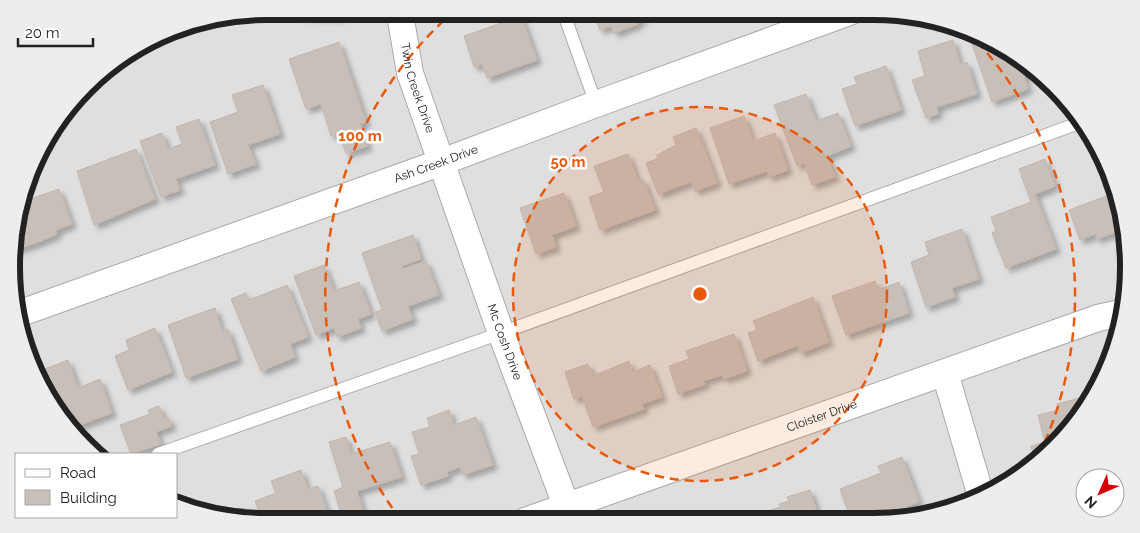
<svg xmlns="http://www.w3.org/2000/svg" width="1140" height="533" font-family="Raleway,sans-serif">
<defs>
<filter id="shadow"><feDropShadow dx="4.5" dy="4.5" stdDeviation="2.5" flood-color="#0004"/></filter>
</defs>
<rect width="100%" height="100%" fill="#f2efe9"/>
<path fill="#e0dfdf" d="M 267,11 L 874,11 L 971,31 L 1054,86 L 1109,169 L 1129,267 L 1109,364 L 1076,422 L 1029,469 L 971,502 L 907,520 L 266,522 L 176,504 L 176,454 L 97,454 L 86,447 L 38,380 L 13,300 L 16,216 L 46,139 L 111,64 L 184,25 Z"/>
<g fill="#c7bfb8" stroke="#c4b6ab" filter="url(#shadow)">
<path d="M 294,11 L 341,11 L 340,17 L 294,15 Z"/>
<path d="M 593,11 L 651,11 L 641,15 L 643,19 L 637,21 L 638,24 L 614,33 L 611,26 L 600,30 Z"/>
<path d="M 521,16 L 537,60 L 487,78 L 482,64 L 474,67 L 464,36 Z"/>
<path d="M 971,31 L 1034,73 L 1024,76 L 1028,89 L 992,102 L 968,32 Z"/>
<path d="M 953,40 L 960,64 L 967,62 L 977,94 L 937,107 L 938,114 L 926,118 L 912,80 L 925,76 L 918,51 Z"/>
<path d="M 339,42 L 366,122 L 360,124 L 368,146 L 346,153 L 339,133 L 331,136 L 321,104 L 306,109 L 289,59 Z"/>
<path d="M 886,66 L 901,110 L 855,126 L 842,89 L 857,84 L 854,77 Z"/>
<path d="M 263,85 L 280,134 L 248,145 L 256,164 L 228,174 L 210,122 L 238,112 L 232,95 Z"/>
<path d="M 806,94 L 816,121 L 838,113 L 851,146 L 827,156 L 835,177 L 812,185 L 804,163 L 797,166 L 774,105 Z"/>
<path d="M 744,116 L 753,141 L 775,133 L 788,170 L 769,177 L 767,171 L 729,184 L 710,128 Z"/>
<path d="M 199,119 L 215,165 L 176,179 L 180,190 L 161,197 L 140,141 L 162,133 L 168,149 L 182,144 L 176,127 Z"/>
<path d="M 696,128 L 717,183 L 695,191 L 691,182 L 658,194 L 646,163 L 657,159 L 657,155 L 676,145 L 673,137 Z"/>
<path d="M 136,149 L 155,199 L 94,225 L 77,171 Z"/>
<path d="M 628,154 L 638,181 L 643,179 L 655,210 L 600,230 L 589,197 L 604,192 L 594,166 Z"/>
<path d="M 1045,159 L 1055,186 L 1035,194 L 1056,249 L 1006,268 L 992,233 L 996,231 L 991,217 L 1031,202 L 1019,169 Z"/>
<path d="M 59,189 L 72,224 L 56,230 L 57,234 L 41,241 L 15,250 L 16,216 L 22,202 Z"/>
<path d="M 564,193 L 576,226 L 552,235 L 556,247 L 536,254 L 520,208 Z"/>
<path d="M 1114,193 L 1121,230 L 1097,239 L 1095,234 L 1080,240 L 1069,210 Z"/>
<path d="M 962,229 L 979,279 L 952,288 L 955,297 L 926,307 L 911,262 L 929,255 L 925,242 Z"/>
<path d="M 413,235 L 421,259 L 402,266 L 403,269 L 426,261 L 439,295 L 408,306 L 413,319 L 382,331 L 375,312 L 382,310 L 362,253 Z"/>
<path d="M 324,265 L 334,291 L 359,282 L 371,314 L 358,319 L 361,328 L 337,337 L 334,328 L 316,335 L 294,276 Z"/>
<path d="M 875,281 L 878,290 L 899,282 L 909,313 L 846,335 L 832,296 Z"/>
<path d="M 287,285 L 308,337 L 290,344 L 295,357 L 261,371 L 231,299 L 246,293 L 249,300 Z"/>
<path d="M 813,297 L 829,342 L 800,353 L 798,345 L 758,361 L 748,333 L 757,330 L 753,321 Z"/>
<path d="M 215,308 L 222,331 L 228,329 L 238,359 L 186,378 L 168,325 Z"/>
<path d="M 155,328 L 172,372 L 128,390 L 115,356 L 129,350 L 126,340 Z"/>
<path d="M 734,334 L 747,371 L 724,379 L 722,375 L 703,381 L 705,384 L 678,394 L 669,366 L 689,359 L 686,351 Z"/>
<path d="M 68,360 L 78,388 L 100,379 L 112,413 L 72,428 L 42,385 L 37,372 Z"/>
<path d="M 629,361 L 632,372 L 650,365 L 662,397 L 642,404 L 644,409 L 593,427 L 582,396 L 574,399 L 565,372 L 588,364 L 593,376 Z"/>
<path d="M 1087,396 L 1088,401 L 1076,422 L 1035,463 L 1031,446 L 1045,442 L 1038,415 L 1059,410 L 1057,404 Z"/>
<path d="M 159,406 L 164,418 L 168,417 L 172,426 L 156,432 L 161,444 L 131,454 L 120,425 L 150,414 L 148,410 Z"/>
<path d="M 449,410 L 454,425 L 476,417 L 493,465 L 463,475 L 460,467 L 447,472 L 448,476 L 421,485 L 411,456 L 419,454 L 412,432 L 430,427 L 427,418 Z"/>
<path d="M 346,437 L 351,454 L 390,442 L 402,477 L 357,491 L 363,509 L 342,516 L 334,491 L 343,487 L 329,442 Z"/>
<path d="M 902,457 L 919,502 L 870,520 L 851,520 L 840,489 L 881,473 L 878,466 Z"/>
<path d="M 301,470 L 308,489 L 318,486 L 331,522 L 266,522 L 253,519 L 252,517 L 260,515 L 255,501 L 276,493 L 271,481 Z"/>
<path d="M 810,490 L 820,520 L 740,520 L 780,507 L 779,504 L 789,501 L 787,497 Z"/>
</g>
<g fill="none" stroke-linecap="round" stroke-linejoin="round">
<defs>
<g id="service">
<path d="M 564,11 L 565,17 L 596,104"/>
<path d="M 158,454 L 501,333 L 1079,123"/>
</g>
<g id="minor">
<path id="s1" d="M 402,11 L 401,20 L 410,73 L 501,333 L 572,521"/>
<path id="s2" d="M 18,314 L 442,162 L 596,104 L 852,11"/>
<path d="M 945,373 L 981,496"/>
<path id="s3" d="M 525,521 L 1098,318 L 1120,313"/>
</g>
</defs>
<use href="#service" stroke="#a9a9a9" stroke-width="14"/>
<use href="#minor" stroke="#a9a9a9" stroke-width="28"/>
<use href="#service" stroke="#fff" stroke-width="12"/>
<use href="#minor" stroke="#fff" stroke-width="26"/>
</g>
<circle cx="700" cy="294" r="187" fill="#e8590c" fill-opacity=".12"/>
<g fill="none" stroke="#e8590c" stroke-width="2.5" stroke-dasharray="9 6">
<circle cx="700" cy="294" r="187"/>
<path d="M401 520A375 375 0 0 1 452 13M967 31A375 375 0 0 1 1036 461"/>
</g>
<g text-anchor="middle" stroke-width="5" stroke-linejoin="round" paint-order="stroke">
<g font-size="12" fill="#222" stroke="#fff">
<text dy="4" stroke="none"><textPath href="#s1" startOffset="79">Twin Creek Drive</textPath></text>
<text dy="4" stroke="none"><textPath href="#s2" startOffset="444">Ash Creek Drive</textPath></text>
<text dy="4" stroke="none"><textPath href="#s1" startOffset="348">Mc Cosh Drive</textPath></text>
<text dy="4" stroke="none"><textPath href="#s3" startOffset="315">Cloister Drive</textPath></text>
</g>
</g>
<path d="M0 0H1140V533H0ZM266 20H874A246 246 0 0 1 1120 266V267A246 246 0 0 1 874 513H266A246 246 0 0 1 20 267V266A246 246 0 0 1 266 20Z" fill="#ededed" fill-rule="evenodd"/>
<path fill="none" stroke="#222" stroke-width="6" d="M266 20H874A246 246 0 0 1 1120 266V267A246 246 0 0 1 874 513H266A246 246 0 0 1 20 267V266A246 246 0 0 1 266 20Z"/>
<circle cx="700" cy="294" r="8" fill="#e8590c" stroke="#fff" stroke-width="2.5"/>
<g font-size="15" text-anchor="middle" font-weight="bold" fill="#e8590c" stroke="#fff" stroke-width="5" stroke-linejoin="round" paint-order="stroke">
<text x="360" y="141">100 m</text>
<text x="568" y="167">50 m</text>
</g>
<rect x="15" y="453" width="162" height="65" fill="#ffffff" stroke="#a7a7a7"/>
<rect x="25" y="469" width="25" height="8" fill="#ffffff" stroke="#a7a7a7"/>
<text x="60" y="478" font-size="15" fill="#222222">Road</text>
<rect x="25" y="490" width="25" height="15" fill="#c7bfb8" stroke="#a7a7a7"/>
<text x="60" y="503" font-size="15" fill="#222222">Building</text>
<g transform="translate(1100 493) rotate(225)"><circle r="24" fill="#ffffff" stroke="#a7a7a7"/>
<path d="M0-4L9 19L0 12L-9 19Z" fill="#d40000"/>
<text y="-8" font-size="14" font-weight="bold" text-anchor="middle" fill="#222222">N</text>
</g>
<path d="M18 38v8h75v-8" fill="none" stroke="#222222" stroke-width="2.5"/>
<text x="25" y="38" font-size="15" fill="#222222" stroke="#ffffff" stroke-width="4" paint-order="stroke">20 m</text>
</svg>
